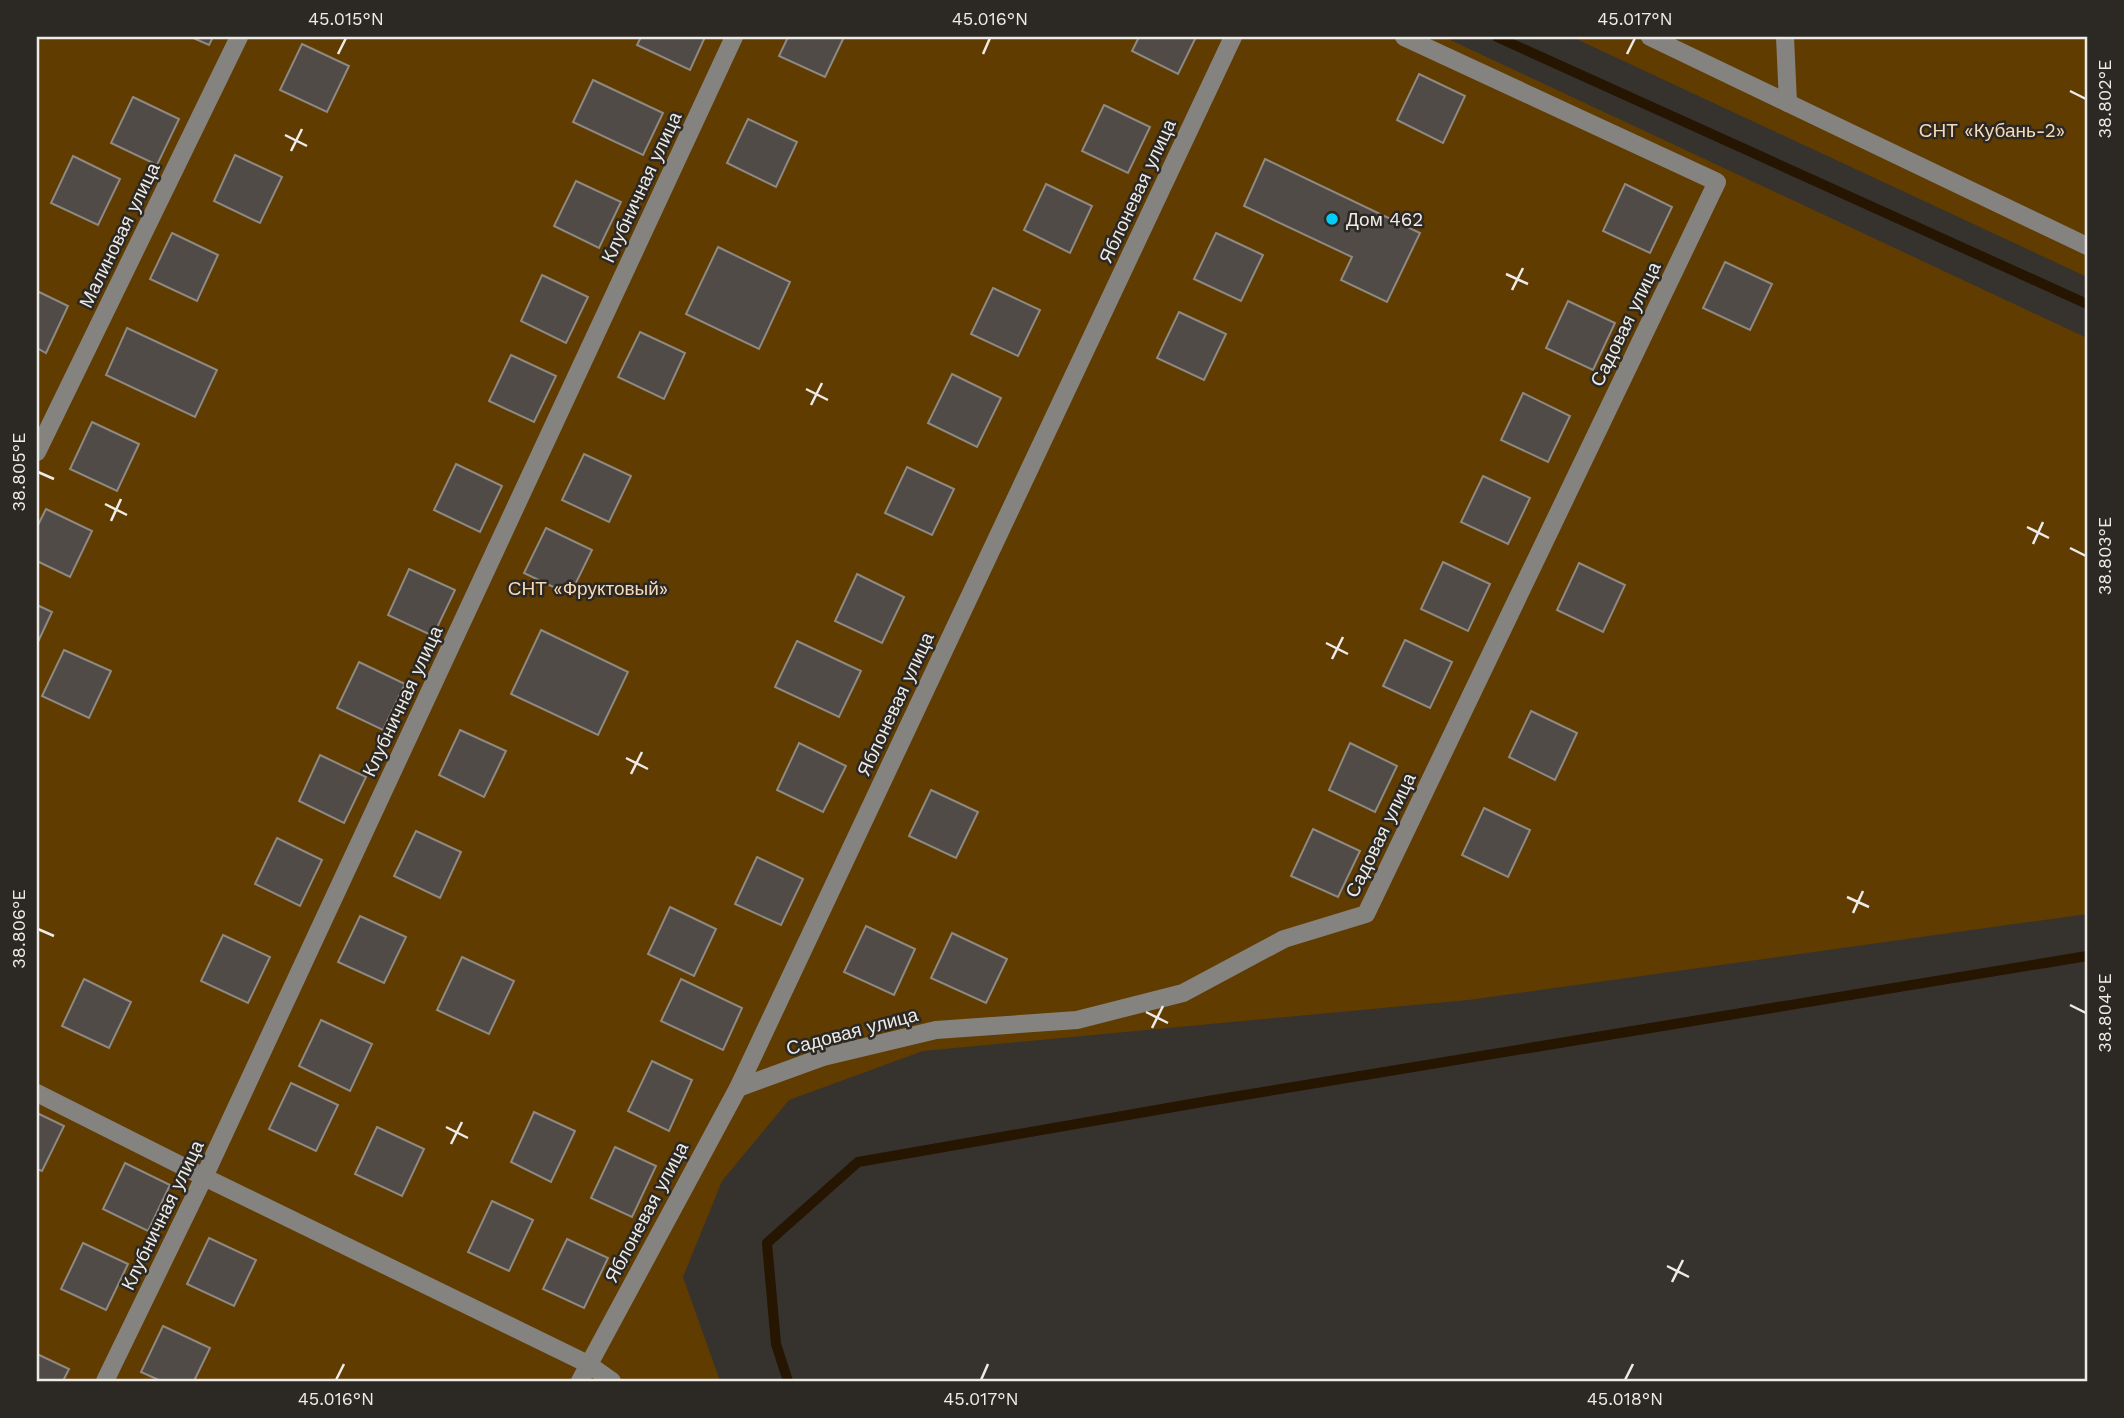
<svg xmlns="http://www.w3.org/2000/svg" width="2124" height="1418" font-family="'Work Sans',sans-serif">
<rect width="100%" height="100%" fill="#36322d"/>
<g fill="#613c00">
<path d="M 37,37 L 1444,37 L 2087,338 L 2087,914 L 1468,1000 L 923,1051 L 789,1100 L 722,1181 L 683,1277 L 720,1381 L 37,1381 Z"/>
<path d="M 1572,37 L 2087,37 L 2087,277 Z"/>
</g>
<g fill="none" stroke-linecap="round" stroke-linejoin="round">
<g stroke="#251501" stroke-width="10">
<path d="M 1497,37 L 2087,304"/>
<path d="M 788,1381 L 776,1344 L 767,1243 L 858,1162 L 1208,1101 L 2087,956"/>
</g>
</g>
<g fill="#504b46" stroke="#8e8983" stroke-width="2">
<path d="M 191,37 L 213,37 L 209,45 Z"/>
<path d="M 641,37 L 705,37 L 690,70 L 637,45 Z"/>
<path d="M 788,37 L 844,37 L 825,77 L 779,56 Z"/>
<path d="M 1139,37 L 1196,37 L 1178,74 L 1132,51 Z"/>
<path d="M 302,44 L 349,66 L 327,112 L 280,90 Z"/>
<path d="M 1419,74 L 1465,96 L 1443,143 L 1397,120 Z"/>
<path d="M 593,80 L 663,113 L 643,155 L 573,122 Z"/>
<path d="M 133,97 L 179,119 L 157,165 L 111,143 Z"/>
<path d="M 1104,105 L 1150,127 L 1128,173 L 1082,151 Z"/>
<path d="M 748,119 L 797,142 L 776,187 L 727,163 Z"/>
<path d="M 235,155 L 282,177 L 260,223 L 214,201 Z"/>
<path d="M 73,156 L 120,179 L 98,225 L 51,203 Z"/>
<path d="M 1265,159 L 1420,233 L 1387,302 L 1341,280 L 1352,257 L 1244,206 Z"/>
<path d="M 576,181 L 621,202 L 599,248 L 554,226 Z"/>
<path d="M 1046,184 L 1092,206 L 1070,253 L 1024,230 Z"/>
<path d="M 1625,184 L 1672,207 L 1650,253 L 1603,231 Z"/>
<path d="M 172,233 L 218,255 L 197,301 L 150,279 Z"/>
<path d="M 1216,233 L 1263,255 L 1241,301 L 1194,279 Z"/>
<path d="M 718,247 L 790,282 L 759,349 L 686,314 Z"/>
<path d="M 1725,262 L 1772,284 L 1750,330 L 1703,308 Z"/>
<path d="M 542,275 L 588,297 L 566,343 L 521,321 Z"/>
<path d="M 993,288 L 1040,310 L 1018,356 L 971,334 Z"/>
<path d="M 37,291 L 68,306 L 46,353 L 37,348 Z"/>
<path d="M 1568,301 L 1615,323 L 1593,370 L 1546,348 Z"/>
<path d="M 1179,312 L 1226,334 L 1204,380 L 1157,358 Z"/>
<path d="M 127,328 L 217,370 L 195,417 L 106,375 Z"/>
<path d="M 640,332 L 685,353 L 664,399 L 618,377 Z"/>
<path d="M 511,355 L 556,376 L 534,422 L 489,401 Z"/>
<path d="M 952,374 L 1001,398 L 977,447 L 928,423 Z"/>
<path d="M 1523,393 L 1570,416 L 1548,462 L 1501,440 Z"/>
<path d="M 92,422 L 139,444 L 117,491 L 70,469 Z"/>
<path d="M 584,454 L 631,476 L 609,522 L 562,500 Z"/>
<path d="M 456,464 L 502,486 L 480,532 L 434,510 Z"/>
<path d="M 907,467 L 954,489 L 932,535 L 885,513 Z"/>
<path d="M 1483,476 L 1530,498 L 1508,544 L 1461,522 Z"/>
<path d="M 46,509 L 92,531 L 70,577 L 37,561 L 37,527 Z"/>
<path d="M 546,528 L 592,550 L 570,595 L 524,573 Z"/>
<path d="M 1443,562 L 1490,584 L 1468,631 L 1421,609 Z"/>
<path d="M 1579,563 L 1625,585 L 1603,632 L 1557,610 Z"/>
<path d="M 409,569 L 455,590 L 433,636 L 388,615 Z"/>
<path d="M 857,574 L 904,597 L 882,643 L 835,621 Z"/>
<path d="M 37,605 L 52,612 L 37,644 Z"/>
<path d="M 541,630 L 628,672 L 598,735 L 511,694 Z"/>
<path d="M 1405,640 L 1452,662 L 1430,708 L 1383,686 Z"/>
<path d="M 797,641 L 861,671 L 839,717 L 775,687 Z"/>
<path d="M 64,650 L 111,671 L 89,718 L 42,696 Z"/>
<path d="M 359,662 L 405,684 L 383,730 L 337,708 Z"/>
<path d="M 1531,711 L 1577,733 L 1555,780 L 1509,757 Z"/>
<path d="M 460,730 L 506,751 L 484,797 L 439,775 Z"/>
<path d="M 799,743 L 846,766 L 823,812 L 777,790 Z"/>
<path d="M 1350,743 L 1397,766 L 1375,812 L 1329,790 Z"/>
<path d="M 320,755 L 366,777 L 344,823 L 299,801 Z"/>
<path d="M 931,790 L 978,812 L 956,858 L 909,836 Z"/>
<path d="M 1484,808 L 1530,830 L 1508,877 L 1462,855 Z"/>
<path d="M 1313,829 L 1360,851 L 1338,897 L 1291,876 Z"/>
<path d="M 416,831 L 461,852 L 440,898 L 394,876 Z"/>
<path d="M 277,838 L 322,860 L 300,906 L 255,884 Z"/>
<path d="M 757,857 L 803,879 L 781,925 L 735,904 Z"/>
<path d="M 670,907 L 716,929 L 694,976 L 648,954 Z"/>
<path d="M 360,916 L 406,937 L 384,983 L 338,962 Z"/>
<path d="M 866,926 L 915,949 L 894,995 L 844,972 Z"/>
<path d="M 952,933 L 1007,959 L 986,1003 L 931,978 Z"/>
<path d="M 223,935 L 270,957 L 248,1003 L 201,981 Z"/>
<path d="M 462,957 L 514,981 L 489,1034 L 437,1010 Z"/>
<path d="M 84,979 L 131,1002 L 109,1048 L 62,1026 Z"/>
<path d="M 681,979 L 742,1008 L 723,1050 L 661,1021 Z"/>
<path d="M 321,1020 L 372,1044 L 350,1091 L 299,1066 Z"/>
<path d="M 652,1061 L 692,1080 L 669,1131 L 628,1111 Z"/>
<path d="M 291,1083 L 338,1105 L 316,1151 L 269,1129 Z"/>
<path d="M 534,1112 L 575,1131 L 551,1182 L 511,1162 Z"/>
<path d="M 37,1113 L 64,1126 L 42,1171 L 37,1169 Z"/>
<path d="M 377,1127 L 424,1149 L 402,1196 L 355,1174 Z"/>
<path d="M 615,1147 L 656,1166 L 632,1217 L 591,1198 Z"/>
<path d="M 125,1163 L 170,1185 L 148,1231 L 103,1209 Z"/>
<path d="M 492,1201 L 533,1220 L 509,1271 L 468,1252 Z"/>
<path d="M 209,1238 L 256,1260 L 234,1306 L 187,1284 Z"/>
<path d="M 567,1239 L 608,1258 L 584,1308 L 543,1289 Z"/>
<path d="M 83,1243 L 128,1264 L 106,1310 L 61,1289 Z"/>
<path d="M 163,1326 L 210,1348 L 194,1381 L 161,1381 L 141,1372 Z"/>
<path d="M 37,1354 L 69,1369 L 63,1381 L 37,1381 Z"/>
</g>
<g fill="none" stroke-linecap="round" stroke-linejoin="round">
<g stroke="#858380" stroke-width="18">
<path d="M 1650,37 L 2087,246"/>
<path d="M 1785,37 L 1788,103"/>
<path d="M 37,452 L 239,37"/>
<path d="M 738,1088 L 823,1057 L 936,1030 L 1077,1020 L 1183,993 L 1284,939 L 1366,914 L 1717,182 L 1404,37"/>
<path d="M 37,1093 L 204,1177 L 588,1364 L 612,1381"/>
<path d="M 105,1381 L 204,1177 L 734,37"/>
<path d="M 580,1381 L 738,1088 L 1233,37"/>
</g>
</g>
<path fill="none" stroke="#edebe8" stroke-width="2.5" d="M 338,54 L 346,38M 983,54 L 990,38M 1627,54 L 1635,38M 2070,91 L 2086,99M 285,135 L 307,146M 291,151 L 302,129M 1506,274 L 1528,284M 1512,290 L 1523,268M 806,389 L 828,400M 811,405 L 822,383M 38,472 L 54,479M 105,504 L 127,515M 111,521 L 121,499M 2027,527 L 2049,538M 2033,544 L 2043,522M 2070,548 L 2086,556M 1326,643 L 1348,654M 1332,659 L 1343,637M 626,758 L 648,769M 631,774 L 642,752M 1847,897 L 1869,907M 1853,913 L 1863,891M 38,929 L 54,936M 2070,1005 L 2086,1013M 1146,1012 L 1168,1023M 1152,1028 L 1163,1006M 446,1127 L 468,1138M 451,1144 L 462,1122M 1667,1266 L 1689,1277M 1672,1282 L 1683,1260M 336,1380 L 344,1364M 981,1380 L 988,1364M 1625,1380 L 1633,1364"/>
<circle fill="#05cbf9" stroke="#2c2823" stroke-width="2.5" cx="1332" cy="219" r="7"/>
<g text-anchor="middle" stroke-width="5" stroke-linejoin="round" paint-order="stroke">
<g font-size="19" fill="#f6d9b7" stroke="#2c2823">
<text x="1992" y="137">СНТ «Кубань-2»</text>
<text x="588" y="595">СНТ «Фруктовый»</text>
</g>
<g font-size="19" fill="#edebe8" stroke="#2c2823">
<text transform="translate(641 187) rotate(-65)" y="7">Клубничная улица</text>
<text transform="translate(1137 191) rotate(-65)" y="7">Яблоневая улица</text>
<text transform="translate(119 235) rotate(-64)" y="7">Малиновая улица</text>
<text transform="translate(1625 324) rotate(-64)" y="7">Садовая улица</text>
<text transform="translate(402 701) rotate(-65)" y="7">Клубничная улица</text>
<text transform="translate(895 704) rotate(-65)" y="7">Яблоневая улица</text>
<text transform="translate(1380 835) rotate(-64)" y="7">Садовая улица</text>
<text transform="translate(852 1031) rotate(-15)" y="7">Садовая улица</text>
<text transform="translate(646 1212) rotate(-62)" y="7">Яблоневая улица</text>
<text transform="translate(162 1215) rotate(-64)" y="7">Клубничная улица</text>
</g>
<g font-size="19" fill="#edebe8" stroke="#2c2823" text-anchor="start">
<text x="1346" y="226">Дом 462</text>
</g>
</g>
<rect width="2124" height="1418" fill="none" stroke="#2c2823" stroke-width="77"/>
<rect x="38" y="38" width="2048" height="1342" fill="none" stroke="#edebe8" stroke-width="2.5"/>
<g font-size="18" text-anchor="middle" fill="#edebe8">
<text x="346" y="25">45.015°N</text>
<text x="990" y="25">45.016°N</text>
<text x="1635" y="25">45.017°N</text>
<text transform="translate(2105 99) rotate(-90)" y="6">38.802°E</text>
<text transform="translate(19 472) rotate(-90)" y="6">38.805°E</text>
<text transform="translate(2105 556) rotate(-90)" y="6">38.803°E</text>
<text transform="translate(19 929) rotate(-90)" y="6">38.806°E</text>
<text transform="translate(2105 1013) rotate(-90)" y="6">38.804°E</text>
<text x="336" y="1405">45.016°N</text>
<text x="981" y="1405">45.017°N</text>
<text x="1625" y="1405">45.018°N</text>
</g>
</svg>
